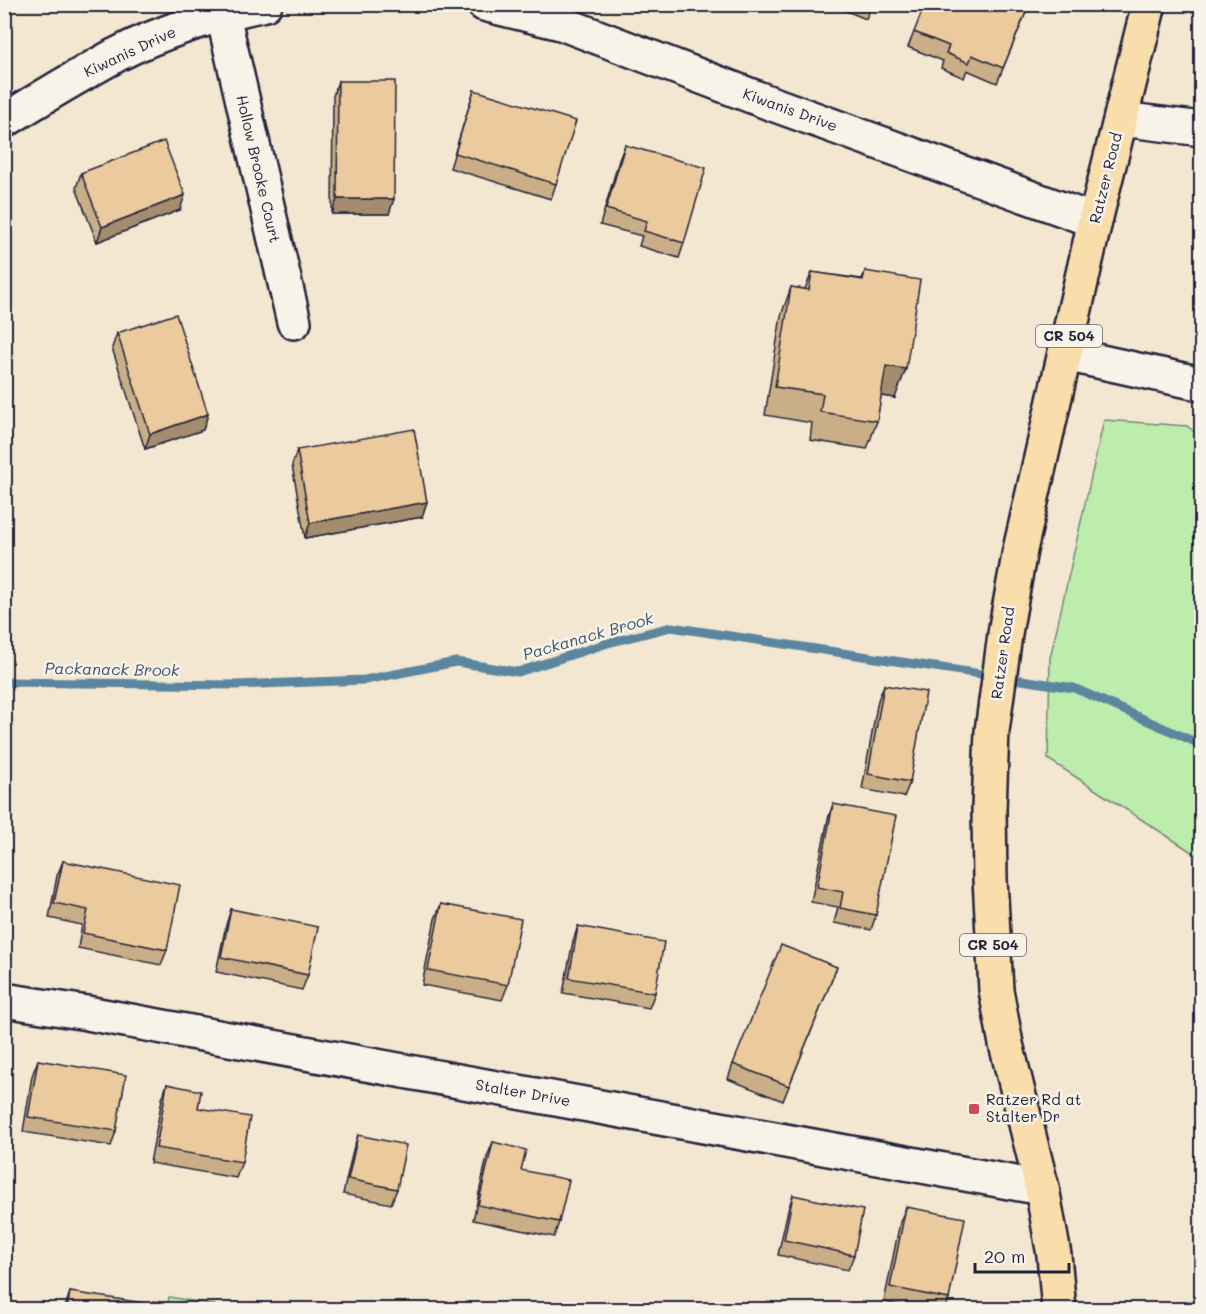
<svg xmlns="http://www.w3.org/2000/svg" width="1206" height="1314" font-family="Mali,sans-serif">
<rect width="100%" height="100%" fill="#f3e7d2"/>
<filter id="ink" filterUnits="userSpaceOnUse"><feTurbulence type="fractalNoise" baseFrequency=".0167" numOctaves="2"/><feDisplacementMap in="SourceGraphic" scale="12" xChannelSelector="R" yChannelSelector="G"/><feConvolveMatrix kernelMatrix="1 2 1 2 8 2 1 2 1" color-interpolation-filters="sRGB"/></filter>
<g filter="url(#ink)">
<g fill="#bcedac" stroke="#6f8874" stroke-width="1.5">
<path d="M 1104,420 L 1187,426 L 1201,437 L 1201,858 L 1048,759 L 1050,658 Z"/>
<path d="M 169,1297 L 215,1305 L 214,1309 L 167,1309 Z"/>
</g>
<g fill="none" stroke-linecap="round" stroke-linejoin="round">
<path stroke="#5b869f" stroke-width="9" d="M 4,682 L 235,685 L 365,680 L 456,662 L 518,672 L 608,643 L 671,627 L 1074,688 L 1202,745"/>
<defs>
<g id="minor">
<path d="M 484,4 L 561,23 L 770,103 L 1095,221"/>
<path d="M 223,15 L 294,322"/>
<path d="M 1121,119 L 1202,129"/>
<path d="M 4,121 C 41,98 78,76 116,55 C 160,32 217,14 265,4"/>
<path d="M 1065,354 L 1202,384"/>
<path d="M 4,1000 L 87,1013 L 1042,1188"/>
</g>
<path id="major" d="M 1059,1310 L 1054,1255 L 1042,1188 L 1006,1044 L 996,990 L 990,879 L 989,809 L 992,731 L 1006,627 L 1020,550 L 1095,221 L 1149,4"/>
</defs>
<use href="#minor" stroke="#22223b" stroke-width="38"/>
<use href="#major" stroke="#22223b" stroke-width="38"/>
<use href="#minor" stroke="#f7f3e8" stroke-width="33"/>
<use href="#major" stroke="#f9deab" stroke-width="33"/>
</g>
<g fill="#caae87" stroke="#22223b" stroke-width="1.5">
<path d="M 829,4 L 871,4 L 866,19 Z"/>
<path d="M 1029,5 L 997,83 L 967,70 L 964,78 L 941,68 L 943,61 L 908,47 L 914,32 L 1002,7 Z"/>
<path d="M 338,81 L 389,214 L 332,214 L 333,96 Z"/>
<path d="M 474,90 L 556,184 L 551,199 L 450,168 Z"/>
<path d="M 625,145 L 684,243 L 679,258 L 639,246 L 642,236 L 600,225 L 619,160 Z"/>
<path d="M 81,173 L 180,210 L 97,242 L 76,188 Z"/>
<path d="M 865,271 L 895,398 L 881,396 L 877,421 L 867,449 L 810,440 L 812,423 L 765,415 L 781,316 L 791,287 L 805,289 L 812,272 L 862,279 Z"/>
<path d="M 117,333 L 208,414 L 203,430 L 145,449 L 112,348 Z"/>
<path d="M 297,450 L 422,517 L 305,538 L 292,465 Z"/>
<path d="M 884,685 L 910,782 L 904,797 L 862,789 L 878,700 Z"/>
<path d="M 833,804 L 876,915 L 871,930 L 834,923 L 838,907 L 811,902 L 828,819 Z"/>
<path d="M 63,861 L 167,950 L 161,965 L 78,948 L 82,925 L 49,918 L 57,876 Z"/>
<path d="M 441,904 L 508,985 L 502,1000 L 422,985 L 435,919 Z"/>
<path d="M 231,909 L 308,975 L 302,990 L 216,972 L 226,925 Z"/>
<path d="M 578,926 L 655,993 L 649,1008 L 563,993 L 573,941 Z"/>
<path d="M 837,967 L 783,1101 L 728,1079 L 733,1064 Z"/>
<path d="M 38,1060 L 116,1131 L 111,1146 L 23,1132 L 32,1076 Z"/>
<path d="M 167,1084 L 198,1108 L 242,1162 L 236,1178 L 150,1163 L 162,1099 Z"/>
<path d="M 358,1135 L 397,1189 L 391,1204 L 343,1194 L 353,1150 Z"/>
<path d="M 493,1142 L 559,1222 L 554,1237 L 473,1220 L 487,1157 Z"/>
<path d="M 793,1195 L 854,1255 L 848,1270 L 778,1255 L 788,1210 Z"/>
<path d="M 906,1207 L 949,1299 L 945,1310 L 922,1310 L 884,1302 L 900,1222 Z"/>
<path d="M 70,1292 L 156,1310 L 64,1310 Z"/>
</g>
<g fill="#a48d6e" stroke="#22223b" stroke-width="1.5">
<path d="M 185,195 L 180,210 L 97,242 L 102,227 Z"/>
<path d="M 337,199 L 394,199 L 389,214 L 332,214 Z"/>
<path d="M 886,366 L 906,369 L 895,398 L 875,395 Z"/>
<path d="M 208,414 L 203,430 L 145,449 L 150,434 Z"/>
<path d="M 427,502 L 422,517 L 305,538 L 310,523 Z"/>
</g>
<g fill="#ebca9d" stroke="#22223b" stroke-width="1.5">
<path d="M 925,4 L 995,4 L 1002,7 L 1003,4 L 1029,5 L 1003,68 L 972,55 L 969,63 L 946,53 L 949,46 L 914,32 Z"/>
<path d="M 338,81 L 395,81 L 394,199 L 337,199 Z"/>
<path d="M 474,90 L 576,121 L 556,184 L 455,153 Z"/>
<path d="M 164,141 L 185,195 L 102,227 L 81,173 Z"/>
<path d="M 625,145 L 706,168 L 684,243 L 644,231 L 647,221 L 606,209 Z"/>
<path d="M 865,271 L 920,280 L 906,369 L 886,366 L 877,421 L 820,412 L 823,394 L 775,387 L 791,287 L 809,290 L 812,272 L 863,280 Z"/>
<path d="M 176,314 L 208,414 L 150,434 L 117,333 Z"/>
<path d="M 414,429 L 427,502 L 310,523 L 297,450 Z"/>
<path d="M 884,685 L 926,692 L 910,782 L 868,774 Z"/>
<path d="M 833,804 L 896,816 L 876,915 L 840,908 L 843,892 L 817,887 Z"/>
<path d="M 63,861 L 180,885 L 167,950 L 83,933 L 88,910 L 54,903 Z"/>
<path d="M 441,904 L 521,919 L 508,985 L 428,970 Z"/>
<path d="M 231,909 L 318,927 L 308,975 L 221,957 Z"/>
<path d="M 578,926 L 664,942 L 655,993 L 569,978 Z"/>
<path d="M 781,945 L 837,967 L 789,1086 L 733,1064 Z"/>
<path d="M 38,1060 L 126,1075 L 116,1131 L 28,1117 Z"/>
<path d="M 167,1084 L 201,1091 L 198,1108 L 250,1117 L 242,1162 L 156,1148 Z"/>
<path d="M 358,1135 L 406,1145 L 397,1189 L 348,1179 Z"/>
<path d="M 493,1142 L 526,1150 L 521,1170 L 569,1180 L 559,1222 L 478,1205 Z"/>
<path d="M 793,1195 L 863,1210 L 854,1255 L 784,1240 Z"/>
<path d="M 906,1207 L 965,1218 L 949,1299 L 890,1287 Z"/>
<path d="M 70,1292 L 157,1305 L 156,1310 L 67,1310 Z"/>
<path d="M 744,1305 L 749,1310 L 740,1310 Z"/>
</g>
</g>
<rect fill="#d1495b" stroke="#f7f3e8" stroke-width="2" x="968" y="1103" width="12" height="12" rx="3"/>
<g text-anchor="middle" stroke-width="5" stroke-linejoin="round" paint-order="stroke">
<g fill="#f7f3e8" stroke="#62616f" stroke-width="1.5">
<rect x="1036" y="325" width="66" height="22" rx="4.5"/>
<rect x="960" y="934" width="66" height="22" rx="4.5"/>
</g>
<g font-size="14" font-weight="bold" fill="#22223b">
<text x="1069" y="341">CR 504</text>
<text x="993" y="950">CR 504</text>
</g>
<g font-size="15" fill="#22223b" stroke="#f7f3e8">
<text transform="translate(130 52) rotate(-25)" y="5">Kiwanis Drive</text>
<text transform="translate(790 110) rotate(20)" y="5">Kiwanis Drive</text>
<text transform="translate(258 169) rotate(77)" y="5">Hollow Brooke Court</text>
<text transform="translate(1106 178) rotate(-76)" y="5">Ratzer Road</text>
<text transform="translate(1003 653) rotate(-82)" y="5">Ratzer Road</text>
<text transform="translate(523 1093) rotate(10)" y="5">Stalter Drive</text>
</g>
<g font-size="15" fill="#22223b" stroke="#f7f3e8" text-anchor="start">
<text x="986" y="1105">Ratzer Rd at<tspan x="986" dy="17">Stalter Dr</tspan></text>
</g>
<g font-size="16" font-style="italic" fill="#3e546d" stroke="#f7f3e8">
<text transform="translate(588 636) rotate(-16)" y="6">Packanack Brook</text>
<text transform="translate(112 669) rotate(1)" y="6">Packanack Brook</text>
</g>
</g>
<rect width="1206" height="1314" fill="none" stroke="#f7f3e8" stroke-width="24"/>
<rect x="12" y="12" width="1182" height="1290" fill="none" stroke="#22223b" stroke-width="2" filter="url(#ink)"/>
<path d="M975 1263v9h94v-9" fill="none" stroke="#22223b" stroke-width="3"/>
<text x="984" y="1263" font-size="18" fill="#22223b" stroke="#f7f3e8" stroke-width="4.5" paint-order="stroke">20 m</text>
</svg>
